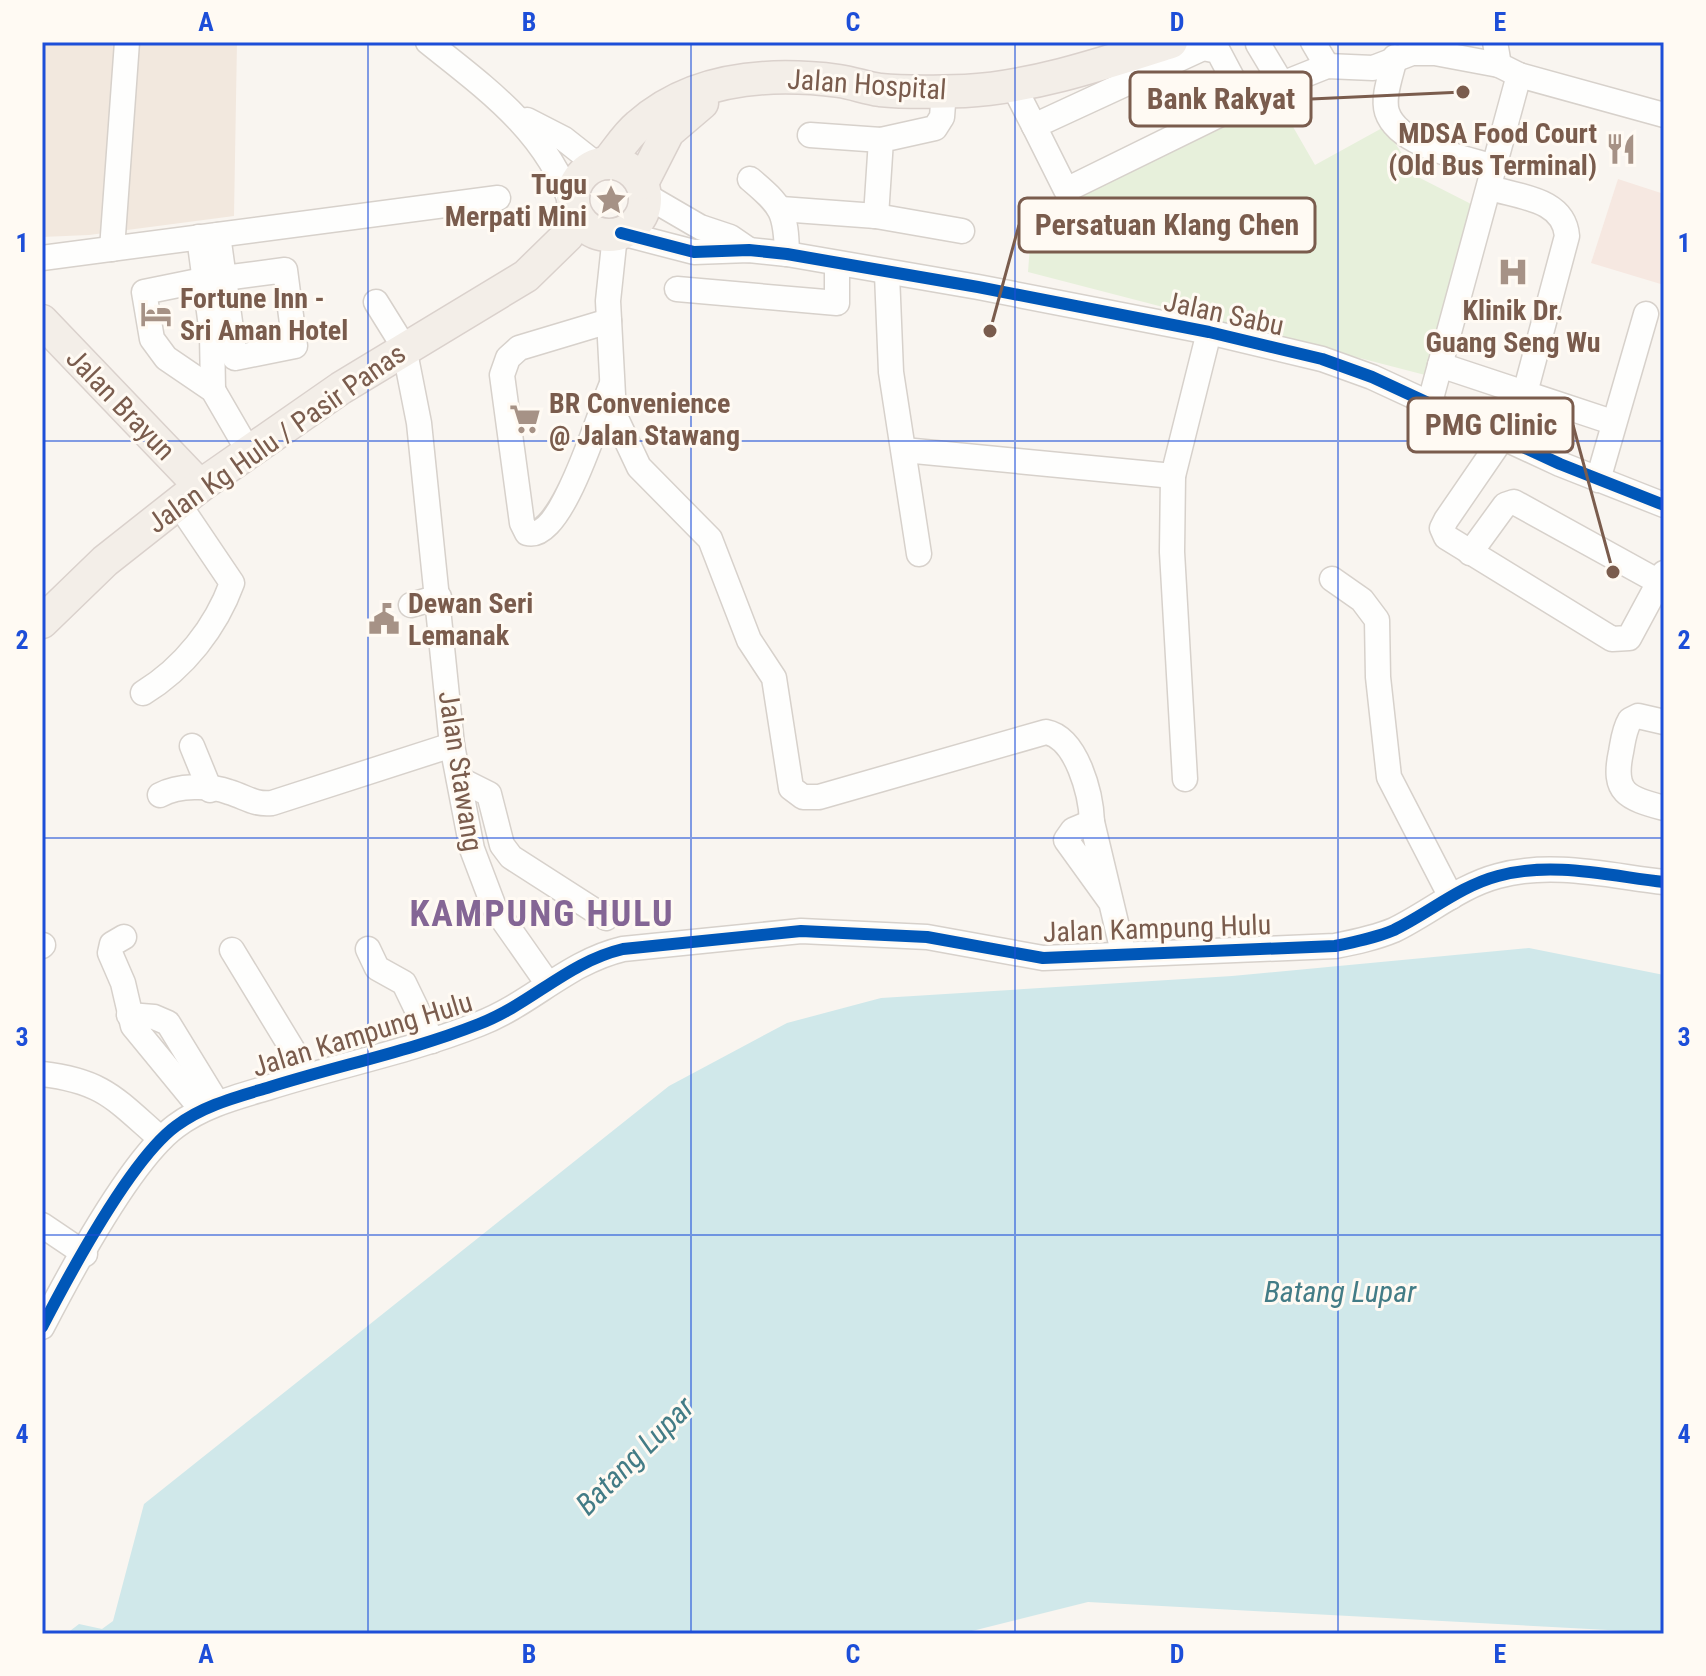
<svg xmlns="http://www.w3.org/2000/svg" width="1706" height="1676" font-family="'Roboto Condensed',sans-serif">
<rect width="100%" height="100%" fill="#f9f5f0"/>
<path fill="#f2e8de" d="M 42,42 L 237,42 L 234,216 L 89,235 L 42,237 Z"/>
<path fill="#f6e8e1" d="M 1618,179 L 1664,194 L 1664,285 L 1591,263 Z"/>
<path fill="#e7f0db" d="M 1277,99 L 1315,165 L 1384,127 L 1418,177 L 1475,206 L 1429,376 L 1028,272 L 1033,206 L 1075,194 Z"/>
<path fill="#d0e8ea" d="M 1529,948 L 1664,975 L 1664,1633 L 1088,1602 L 960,1634 L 66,1634 L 79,1624 L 102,1629 L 113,1621 L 144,1504 L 669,1086 L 787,1023 L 881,998 L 1232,976 Z"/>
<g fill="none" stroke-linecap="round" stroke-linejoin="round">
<defs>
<g id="minor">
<path d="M 428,42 C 488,90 546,131 572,206"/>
<path d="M 1313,42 L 1327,66"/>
<path d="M 1495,42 L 1499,65 L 1519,75 L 1664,115"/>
<path d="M 1258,44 L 1282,84"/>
<path d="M 1395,57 C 1392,73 1382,96 1387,112 C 1398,146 1465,158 1495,167"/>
<path d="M 1013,85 L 1034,126"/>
<path d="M 1245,102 L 1218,51 L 1203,48 L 1034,126 L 1066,190 L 1282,84 L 1327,66 L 1373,68 L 1412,53 L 1435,53 L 1499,65"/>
<path d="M 527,120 L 564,139 L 597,165"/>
<path d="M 810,135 L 881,140"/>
<path d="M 750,179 C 782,206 786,212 787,254"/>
<path d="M 1490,188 C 1520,197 1564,199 1567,236 L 1525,393"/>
<path d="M 645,195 L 700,227 L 730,237 L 749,250"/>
<path d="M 781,209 L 876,216 L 962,231"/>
<path d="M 876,216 L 881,140 L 935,128 L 942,117 L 944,91"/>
<path d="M 621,233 L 694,252 L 749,250 L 787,254 L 978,287 L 1209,332 L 1322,359 L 1372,377 L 1560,464 L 1664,505"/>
<path d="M 218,235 L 235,358 L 295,346 L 285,270 L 224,278"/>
<path d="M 615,235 L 608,301 L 614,414 L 639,467 L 710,539 L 749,640 L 774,678 L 791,788 L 803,797 L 819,797 L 1046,732 C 1077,738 1091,794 1092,822"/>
<path d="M 199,237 L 212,334 L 213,390"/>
<path d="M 112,249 L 127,42"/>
<path d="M 42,258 L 498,198"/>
<path d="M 887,274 L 891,372 L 919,554"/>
<path d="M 203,280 L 144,292 L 152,339 L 166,358 L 213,390 L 249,452"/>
<path d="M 677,289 L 837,303 L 837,265"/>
<path d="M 376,302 L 404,347 L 419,423 L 452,745 L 472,849 L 494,907 L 548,984"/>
<path d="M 609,321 L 519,348 L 508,358 L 502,375 L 522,523 L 527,533 C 562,543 599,413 611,386"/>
<path d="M 1440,365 L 1612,422"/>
<path d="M 1430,402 L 1519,75"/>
<path d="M 1503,437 L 1446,520 L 1442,528 L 1446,537 L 1612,639 L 1629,638 L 1664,573"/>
<path d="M 904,450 L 1173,476"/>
<path d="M 1598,480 L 1646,314"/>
<path d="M 1470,553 L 1505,505 L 1514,502 L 1659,582"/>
<path d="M 1332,579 L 1362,600 L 1377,620 L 1378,677 L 1389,777 L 1451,897"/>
<path d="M 411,605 L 439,597"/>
<path d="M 143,693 C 184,668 216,627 232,583 L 178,503"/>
<path d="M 1664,722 L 1638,716 L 1630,720 C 1624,730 1623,741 1621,752 C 1612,794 1628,798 1664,808"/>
<path d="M 192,746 L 210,790"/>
<path d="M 459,779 L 489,794 L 502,845 L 511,857 L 606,918"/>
<path d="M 1185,779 L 1172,552 L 1173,476 L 1209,332"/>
<path d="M 160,795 C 178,785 210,785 229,792 C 246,797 254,805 272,803 L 452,745"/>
<path d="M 1110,901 L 1066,840 L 1073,830 L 1092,822 L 1123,952"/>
<path d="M 124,937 L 112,944 L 110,953 L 123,983 L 133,1026 L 202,1110"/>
<path d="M 42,946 L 43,945"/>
<path d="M 368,949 L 377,968 L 404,983 L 432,1041"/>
<path d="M 232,950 L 308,1075"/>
<path d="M 129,1015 L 154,1017 L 168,1023 L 217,1103"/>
<path d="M 42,1074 C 104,1081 116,1100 161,1139"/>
<path d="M 42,1225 L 85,1254"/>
<path d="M 42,1327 C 69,1275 131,1159 176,1126 C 204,1105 237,1097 270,1087 C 340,1065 411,1051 479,1024 C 531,1004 568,962 623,949 L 801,931 L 927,937 L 1043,958 L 1335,946 C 1355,942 1375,938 1394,930 C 1429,913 1460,886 1498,876 C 1552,861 1610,876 1664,882"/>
</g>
<g id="major">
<circle cx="609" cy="199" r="36"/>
<path d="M 607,163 C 617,151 626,136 638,126 C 693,77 769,72 839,81 C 853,83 866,88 880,90 C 908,93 937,92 965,91 C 1035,87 1105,63 1171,42"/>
<path d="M 642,183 L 668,132 L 702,103"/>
<path d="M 42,321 L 200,486"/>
<path d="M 42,622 L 105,561 L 200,486 L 341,388 L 526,276 L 568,235 L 575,214"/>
</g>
</defs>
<use href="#minor" stroke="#d7d1cb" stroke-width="27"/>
<use href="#major" stroke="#dad1cc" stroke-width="35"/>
<use href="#minor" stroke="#fefefd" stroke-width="24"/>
<use href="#major" stroke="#f3eee8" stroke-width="32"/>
<defs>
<g id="cycleway">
<path d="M 621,233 L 694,252 L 749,250 L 787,254 L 978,287 L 1209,332 L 1322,359 L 1372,377 L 1560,464 L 1664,505"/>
<path d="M 42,1327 C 69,1275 131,1159 176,1126 C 204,1105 237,1097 270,1087 C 340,1065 411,1051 479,1024 C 531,1004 568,962 623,949 L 801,931 L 927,937 L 1043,958 L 1335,946 C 1355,942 1375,938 1394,930 C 1429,913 1460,886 1498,876 C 1552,861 1610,876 1664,882"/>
</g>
</defs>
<use href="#cycleway" stroke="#fffaf3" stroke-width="17"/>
<use href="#cycleway" stroke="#0057b8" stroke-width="12"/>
</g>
<path fill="none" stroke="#1d4ed8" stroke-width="2" stroke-opacity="0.55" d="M 368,42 L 368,1634M 691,42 L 691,1634M 1015,42 L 1015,1634M 1338,42 L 1338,1634M 42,441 L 1664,441M 42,838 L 1664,838M 42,1235 L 1664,1235"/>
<defs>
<symbol id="restaurant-bare" viewBox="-9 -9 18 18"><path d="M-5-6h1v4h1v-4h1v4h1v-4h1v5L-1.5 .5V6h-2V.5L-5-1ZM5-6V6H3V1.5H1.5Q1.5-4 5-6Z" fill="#a69286" stroke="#fffaf3" stroke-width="2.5" paint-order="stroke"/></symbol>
<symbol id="sight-bare" viewBox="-9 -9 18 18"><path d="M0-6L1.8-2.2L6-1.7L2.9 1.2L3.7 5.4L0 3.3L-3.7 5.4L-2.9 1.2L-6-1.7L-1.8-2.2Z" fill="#a69286" stroke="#fffaf3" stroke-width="2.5" paint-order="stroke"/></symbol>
<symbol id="hospital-bare" viewBox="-9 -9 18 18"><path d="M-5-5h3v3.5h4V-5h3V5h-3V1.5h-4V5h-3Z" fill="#a69286" stroke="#fffaf3" stroke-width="2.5" paint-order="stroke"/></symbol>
<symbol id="hotel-bare" viewBox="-9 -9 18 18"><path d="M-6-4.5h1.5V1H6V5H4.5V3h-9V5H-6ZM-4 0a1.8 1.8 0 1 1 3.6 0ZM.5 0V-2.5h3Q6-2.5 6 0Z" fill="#a69286" stroke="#fffaf3" stroke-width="2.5" paint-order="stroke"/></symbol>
<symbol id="supermarket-bare" viewBox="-9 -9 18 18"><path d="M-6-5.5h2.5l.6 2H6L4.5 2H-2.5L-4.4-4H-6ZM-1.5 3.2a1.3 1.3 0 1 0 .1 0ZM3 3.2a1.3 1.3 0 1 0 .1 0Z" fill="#a69286" stroke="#fffaf3" stroke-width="2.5" paint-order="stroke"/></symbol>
<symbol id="civic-bare" viewBox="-9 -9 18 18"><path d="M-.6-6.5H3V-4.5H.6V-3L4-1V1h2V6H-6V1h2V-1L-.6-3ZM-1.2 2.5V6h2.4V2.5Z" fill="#a69286" stroke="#fffaf3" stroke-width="2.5" paint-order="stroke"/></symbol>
</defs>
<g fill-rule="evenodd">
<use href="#restaurant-bare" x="1599" y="127" width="44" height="44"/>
<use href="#sight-bare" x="589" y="178" width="44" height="44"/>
<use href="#hospital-bare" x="1491" y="250" width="44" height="44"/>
<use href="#hotel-bare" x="134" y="292" width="44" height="44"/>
<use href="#supermarket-bare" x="503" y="397" width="44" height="44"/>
<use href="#civic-bare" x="362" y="597" width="44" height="44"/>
</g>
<g text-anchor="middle" stroke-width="6" stroke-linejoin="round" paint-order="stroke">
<g font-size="28" fill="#7a5c4d" stroke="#fffaf3">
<text transform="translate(867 84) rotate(4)" y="10">Jalan Hospital</text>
<text transform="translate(1224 313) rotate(12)" y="10">Jalan Sabu</text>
<text transform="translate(121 404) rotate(46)" y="10">Jalan Brayun</text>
<text transform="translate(276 438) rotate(-35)" y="10">Jalan Kg Hulu / Pasir Panas</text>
<text transform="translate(461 771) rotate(81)" y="10">Jalan Stawang</text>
<text transform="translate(1157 928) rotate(-2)" y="10">Jalan Kampung Hulu</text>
<text transform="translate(362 1034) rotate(-17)" y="10">Jalan Kampung Hulu</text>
</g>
<g font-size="28" font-weight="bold" fill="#7a5c4d" stroke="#fffaf3" text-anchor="start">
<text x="1597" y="143" text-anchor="end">MDSA Food Court<tspan x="1597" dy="32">(Old Bus Terminal)</tspan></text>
<text x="587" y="194" text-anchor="end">Tugu<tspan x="587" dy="32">Merpati Mini</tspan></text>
<text x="180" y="308">Fortune Inn -<tspan x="180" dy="32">Sri Aman Hotel</tspan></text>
<text x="1513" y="320" text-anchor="middle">Klinik Dr.<tspan x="1513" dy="32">Guang Seng Wu</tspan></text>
<text x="549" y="413">BR Convenience<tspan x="549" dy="32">@ Jalan Stawang</tspan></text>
<text x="408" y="613">Dewan Seri<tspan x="408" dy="32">Lemanak</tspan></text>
</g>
<g font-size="30" font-style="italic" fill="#437c86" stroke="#fffaf3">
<text x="1340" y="1302">Batang Lupar</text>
<text transform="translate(635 1456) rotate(-45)" y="10">Batang Lupar</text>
</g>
<g font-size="36" font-weight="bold" letter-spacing="2" fill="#846695" stroke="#fffaf3">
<text x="542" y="926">KAMPUNG HULU</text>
</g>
</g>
<path fill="none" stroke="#7a5c4d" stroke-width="3" d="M1463 92L1311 99M990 331L1019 225M1613 572L1573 425"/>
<g fill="#7a5c4d" stroke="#fffaf3" stroke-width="3">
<circle cx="1463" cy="92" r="8"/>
<circle cx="990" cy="331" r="8"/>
<circle cx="1613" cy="572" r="8"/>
</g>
<g fill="#fffaf3" stroke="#7a5c4d" stroke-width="3">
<rect x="1130" y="72" width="181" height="54" rx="8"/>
<rect x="1019" y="198" width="296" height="54" rx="8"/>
<rect x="1408" y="398" width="165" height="54" rx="8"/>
</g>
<g font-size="30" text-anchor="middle" font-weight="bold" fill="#7a5c4d">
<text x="1221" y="109">Bank Rakyat</text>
<text x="1167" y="235">Persatuan Klang Chen</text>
<text x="1491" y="435">PMG Clinic</text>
</g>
<rect width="1706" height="1676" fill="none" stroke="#fffaf3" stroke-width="88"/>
<rect x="44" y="44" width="1618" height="1588" fill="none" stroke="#1d4ed8" stroke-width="3"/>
<g font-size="26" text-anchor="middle" font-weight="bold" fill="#1d4ed8">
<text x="206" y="31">A</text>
<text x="529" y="31">B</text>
<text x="853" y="31">C</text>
<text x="1177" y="31">D</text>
<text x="1500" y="31">E</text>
<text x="22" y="252">1</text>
<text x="1684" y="252">1</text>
<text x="22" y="649">2</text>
<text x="1684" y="649">2</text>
<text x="22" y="1046">3</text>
<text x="1684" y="1046">3</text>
<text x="22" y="1443">4</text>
<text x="1684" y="1443">4</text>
<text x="206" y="1663">A</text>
<text x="529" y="1663">B</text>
<text x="853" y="1663">C</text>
<text x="1177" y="1663">D</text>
<text x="1500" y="1663">E</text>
</g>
</svg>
